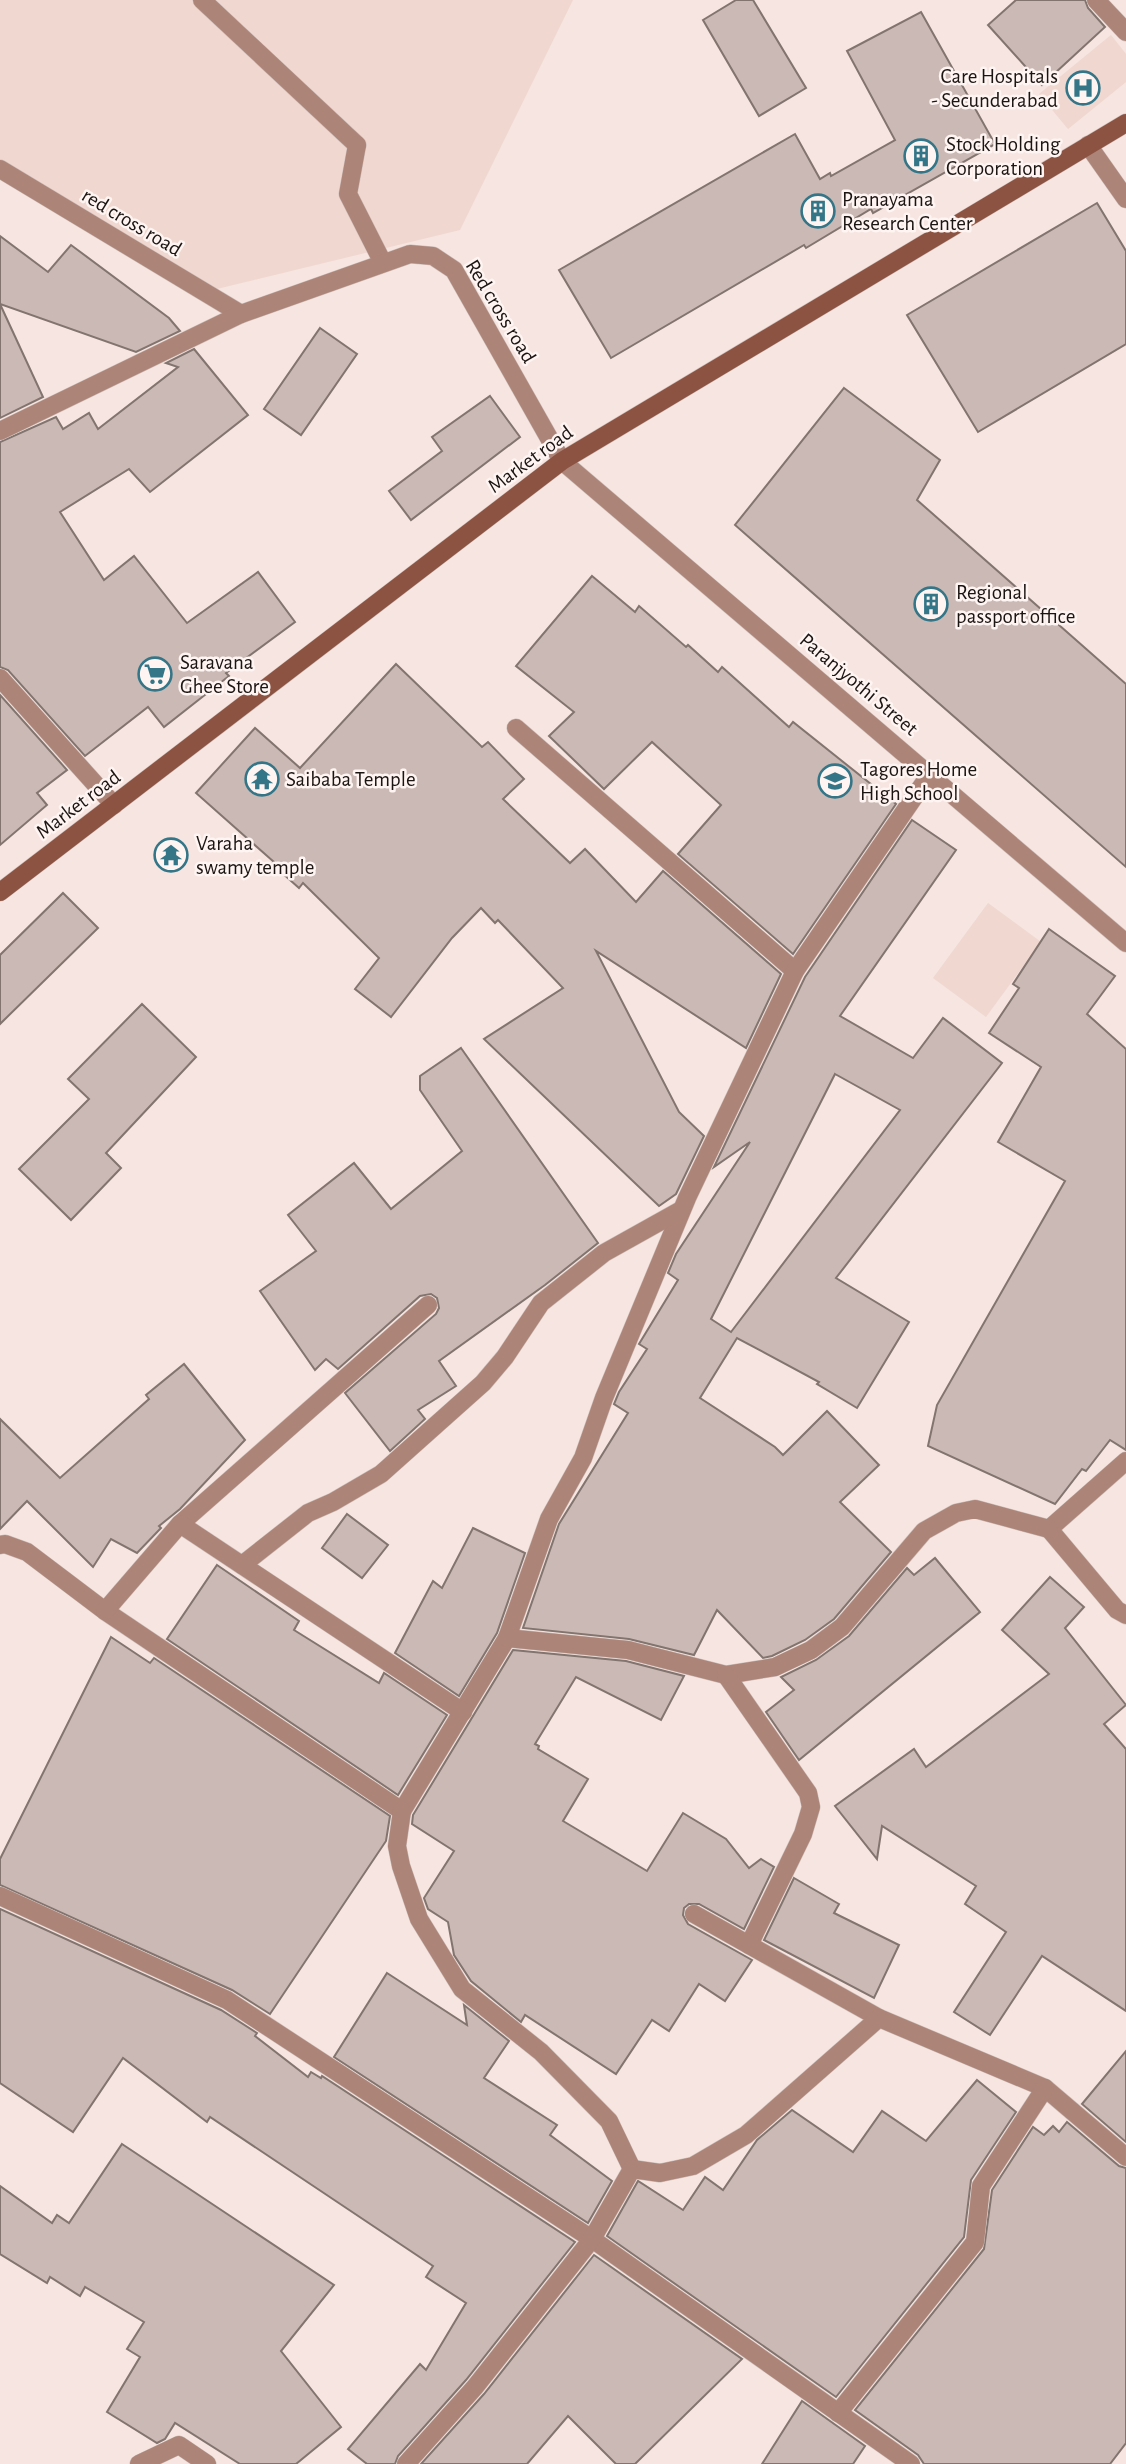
<svg xmlns="http://www.w3.org/2000/svg" width="1126" height="2464" font-family="'Alegreya Sans',sans-serif">
<rect width="100%" height="100%" fill="#f6e5e0"/>
<g fill="#f0d7cf">
<path d="M 0,0 L 573,0 L 460,230 L 196,294 L 0,164 Z"/>
<path d="M 1111,35 L 1126,54 L 1126,82 L 1068,129 L 1039,94 Z"/>
<path d="M 988,903 L 1041,942 L 986,1017 L 933,978 Z"/>
</g>
<g fill="#cab9b4" stroke="#837470" stroke-width="2" fill-rule="evenodd">
<path d="M 736,0 L 753,0 L 806,88 L 759,116 L 703,20 Z"/>
<path d="M 1016,0 L 1085,0 L 1088,8 L 1105,27 L 1042,85 L 988,25 Z"/>
<path d="M 921,12 L 995,144 L 873,213 L 871,209 L 806,248 L 804,245 L 611,358 L 559,270 L 795,134 L 820,179 L 830,173 L 831,176 L 895,140 L 847,51 Z"/>
<path d="M 1097,203 L 1126,251 L 1126,344 L 978,432 L 907,315 Z"/>
<path d="M 0,236 L 48,272 L 71,245 L 169,318 L 180,331 L 136,352 L 0,304 Z"/>
<path d="M 0,304 L 43,397 L 0,418 Z"/>
<path d="M 320,328 L 357,354 L 301,435 L 264,409 Z"/>
<path d="M 194,349 L 248,415 L 150,492 L 129,469 L 60,512 L 104,580 L 134,556 L 187,623 L 258,572 L 295,622 L 226,673 L 229,676 L 164,727 L 148,707 L 85,756 L 8,670 L 0,667 L 0,442 L 56,417 L 63,429 L 89,413 L 98,429 L 178,367 L 166,363 Z"/>
<path d="M 844,388 L 940,460 L 917,500 L 1126,684 L 1126,867 L 735,525 Z"/>
<path d="M 490,396 L 520,437 L 411,520 L 389,491 L 442,451 L 432,437 Z"/>
<path d="M 592,576 L 635,612 L 639,606 L 686,647 L 688,645 L 718,672 L 722,667 L 789,727 L 793,722 L 896,804 L 793,954 L 678,854 L 721,805 L 652,742 L 604,789 L 549,736 L 574,712 L 516,666 Z"/>
<path d="M 396,664 L 482,747 L 488,742 L 524,779 L 503,799 L 570,863 L 585,849 L 636,902 L 663,871 L 781,974 L 746,1048 L 596,951 L 679,1112 L 704,1136 L 676,1194 L 659,1206 L 484,1039 L 563,988 L 498,920 L 495,923 L 481,908 L 452,938 L 391,1017 L 355,989 L 379,958 L 303,883 L 299,888 L 272,864 L 274,862 L 196,793 L 255,728 L 300,768 Z"/>
<path d="M 0,695 L 67,770 L 37,793 L 47,805 L 0,845 Z"/>
<path d="M 912,820 L 956,850 L 840,1016 L 913,1058 L 943,1018 L 1002,1063 L 836,1278 L 909,1322 L 857,1408 L 817,1384 L 819,1382 L 737,1338 L 700,1398 L 775,1447 L 783,1455 L 827,1411 L 879,1465 L 840,1502 L 891,1552 L 834,1619 L 805,1640 L 772,1656 L 763,1658 L 717,1610 L 694,1655 L 629,1639 L 523,1628 L 559,1524 L 628,1413 L 614,1404 L 619,1392 L 647,1349 L 639,1344 L 678,1280 L 668,1273 L 676,1254 L 750,1142 L 714,1167 L 805,977 ZM 835,1074 L 900,1110 L 731,1332 L 711,1319 Z"/>
<path d="M 63,893 L 98,928 L 0,1024 L 0,955 Z"/>
<path d="M 1049,929 L 1115,976 L 1087,1014 L 1126,1049 L 1126,1450 L 1110,1440 L 1086,1471 L 1082,1469 L 1055,1504 L 928,1446 L 937,1405 L 1065,1181 L 998,1142 L 1041,1067 L 989,1033 L 1019,988 L 1013,984 Z"/>
<path d="M 142,1004 L 196,1057 L 106,1153 L 121,1168 L 71,1220 L 19,1169 L 89,1099 L 68,1079 Z"/>
<path d="M 461,1048 L 598,1243 L 545,1285 L 439,1361 L 456,1386 L 418,1410 L 425,1419 L 390,1451 L 345,1393 L 436,1314 L 439,1308 L 437,1298 L 431,1294 L 420,1296 L 338,1369 L 326,1359 L 315,1370 L 260,1291 L 316,1251 L 288,1215 L 354,1163 L 391,1209 L 462,1151 L 420,1090 L 420,1076 Z"/>
<path d="M 184,1364 L 245,1440 L 180,1509 L 159,1526 L 161,1528 L 137,1553 L 111,1539 L 93,1567 L 27,1501 L 0,1529 L 0,1419 L 60,1478 L 149,1399 L 146,1395 Z"/>
<path d="M 347,1514 L 388,1545 L 362,1578 L 322,1548 Z"/>
<path d="M 473,1528 L 525,1553 L 497,1633 L 459,1696 L 395,1653 L 433,1581 L 442,1588 Z"/>
<path d="M 935,1558 L 980,1612 L 799,1760 L 766,1712 L 794,1690 L 781,1677 L 816,1660 L 849,1636 L 907,1568 L 914,1575 Z"/>
<path d="M 217,1565 L 299,1621 L 294,1630 L 379,1683 L 384,1673 L 447,1715 L 398,1795 L 167,1639 Z"/>
<path d="M 1050,1577 L 1084,1607 L 1065,1628 L 1126,1705 L 1104,1724 L 1126,1749 L 1126,2011 L 1042,1956 L 990,2035 L 954,2012 L 1006,1932 L 965,1904 L 976,1886 L 882,1826 L 877,1859 L 835,1806 L 914,1749 L 926,1767 L 1049,1674 L 1002,1630 Z"/>
<path d="M 111,1637 L 150,1663 L 154,1658 L 390,1816 L 386,1841 L 270,2014 L 232,1990 L 0,1885 L 0,1859 Z"/>
<path d="M 513,1650 L 626,1661 L 684,1676 L 661,1720 L 576,1677 L 535,1744 L 539,1746 L 538,1749 L 588,1779 L 563,1821 L 647,1871 L 683,1813 L 726,1839 L 749,1868 L 761,1859 L 774,1867 L 744,1929 L 699,1904 L 689,1904 L 684,1908 L 683,1915 L 688,1924 L 752,1960 L 725,2001 L 699,1984 L 669,2031 L 652,2020 L 616,2074 L 525,2015 L 521,2022 L 471,1981 L 454,1955 L 448,1922 L 428,1909 L 424,1898 L 454,1851 L 412,1824 L 413,1815 Z"/>
<path d="M 794,1878 L 839,1904 L 834,1913 L 899,1945 L 874,1998 L 764,1940 Z"/>
<path d="M 0,1909 L 221,2010 L 257,2033 L 255,2036 L 308,2077 L 311,2072 L 321,2078 L 322,2076 L 575,2242 L 466,2380 L 398,2456 L 395,2464 L 367,2464 L 348,2449 L 420,2364 L 426,2370 L 466,2303 L 426,2277 L 433,2266 L 210,2117 L 207,2122 L 123,2058 L 73,2132 L 0,2083 Z"/>
<path d="M 387,1973 L 467,2025 L 464,2005 L 509,2041 L 484,2078 L 557,2125 L 550,2135 L 612,2181 L 588,2223 L 334,2057 Z"/>
<path d="M 1126,2051 L 1126,2142 L 1082,2104 Z"/>
<path d="M 977,2080 L 1016,2112 L 971,2180 L 964,2237 L 836,2397 L 607,2236 L 638,2181 L 683,2210 L 705,2177 L 723,2190 L 757,2140 L 792,2110 L 853,2152 L 882,2111 L 926,2141 Z"/>
<path d="M 1067,2122 L 1119,2166 L 1126,2168 L 1126,2443 L 1110,2464 L 924,2464 L 918,2455 L 855,2410 L 984,2249 L 992,2190 L 1033,2127 L 1044,2135 L 1053,2126 L 1059,2132 Z"/>
<path d="M 122,2144 L 334,2285 L 281,2351 L 341,2427 L 296,2464 L 240,2464 L 175,2423 L 165,2439 L 157,2443 L 107,2412 L 140,2357 L 127,2349 L 144,2322 L 85,2287 L 80,2296 L 50,2277 L 47,2283 L 0,2254 L 0,2186 L 52,2223 L 57,2215 L 69,2223 Z"/>
<path d="M 594,2255 L 742,2359 L 635,2464 L 616,2464 L 568,2416 L 527,2464 L 421,2464 L 484,2394 Z"/>
<path d="M 802,2401 L 865,2446 L 853,2464 L 762,2464 Z"/>
</g>
<g fill="none" stroke-linecap="round" stroke-linejoin="round">
<defs>
<g id="lane">
<path d="M 202,0 L 357,145"/>
<path d="M 1088,145 L 1126,199"/>
</g>
<g id="street">
<path d="M 1096,0 L 1126,32"/>
<path d="M 357,145 L 348,194 L 383,263"/>
<path d="M 0,169 L 241,314"/>
<path d="M 0,431 L 241,314 L 410,254 L 433,256 L 454,270 L 562,461 L 1126,943"/>
<path d="M 0,678 L 114,805"/>
<path d="M 516,728 L 795,971"/>
<path d="M 1126,1461 L 1049,1529 L 1117,1610 L 1126,1615"/>
<path d="M 180,1524 L 428,1305"/>
<path d="M 0,1545 L 5,1544 L 27,1552 L 105,1611 L 402,1811 L 507,1638 L 549,1519 L 583,1458 L 604,1398 L 687,1198 L 795,971 L 930,774"/>
<path d="M 242,1565 L 308,1513 L 333,1502 L 381,1474 L 483,1383 L 505,1357 L 541,1303 L 604,1253 L 681,1210"/>
<path d="M 105,1611 L 180,1524 L 463,1712"/>
<path d="M 507,1638 L 628,1650 L 726,1675 L 775,1667 L 811,1650 L 842,1627 L 924,1531 L 956,1513 L 975,1509 L 1049,1529"/>
<path d="M 726,1675 L 808,1793 L 811,1807 L 803,1834 L 749,1945"/>
<path d="M 402,1811 L 397,1846 L 401,1866 L 419,1919 L 462,1989 L 541,2052 L 609,2121 L 632,2169"/>
<path d="M 0,1896 L 227,2000 L 592,2239 L 911,2464"/>
<path d="M 694,1914 L 879,2018"/>
<path d="M 632,2169 L 660,2173 L 693,2166 L 746,2135 L 879,2018 L 1045,2088 L 1126,2157"/>
<path d="M 838,2413 L 975,2242 L 981,2186 L 1045,2088"/>
<path d="M 139,2464 L 179,2445 L 207,2464"/>
<path d="M 406,2464 L 475,2387 L 592,2239 L 632,2169"/>
</g>
<path id="secondary" d="M 0,892 L 562,461 L 1126,123"/>
</defs>
<use href="#lane" stroke="#cebfbb" stroke-width="19"/>
<use href="#street" stroke="#cebfbb" stroke-width="19"/>
<use href="#secondary" stroke="#cebfbb" stroke-width="19"/>
<use href="#lane" stroke="#ad8478" stroke-width="18"/>
<use href="#street" stroke="#ad8478" stroke-width="18"/>
<use href="#secondary" stroke="#8c5342" stroke-width="18"/>
</g>
<defs>
<symbol id="hospital-ring" viewBox="-11 -11 22 22"><circle r="9.5" fill="#fef4f1" stroke="#347688" stroke-width="1.5"/><path d="M-5-5h3v3.5h4V-5h3V5h-3V1.5h-4V5h-3Z" fill="#347688"/></symbol>
<symbol id="building-ring" viewBox="-11 -11 22 22"><circle r="9.5" fill="#fef4f1" stroke="#347688" stroke-width="1.5"/><path d="M-4-6H4V6H1V3H-1V6H-4ZM-2.5-4.3h1.7v1.8h-1.7ZM.8-4.3h1.7v1.8H.8ZM-2.5-1h1.7V.8h-1.7ZM.8-1h1.7V.8H.8Z" fill="#347688"/></symbol>
<symbol id="supermarket-ring" viewBox="-11 -11 22 22"><circle r="9.5" fill="#fef4f1" stroke="#347688" stroke-width="1.5"/><path d="M-6-5.5h2.5l.6 2H6L4.5 2H-2.5L-4.4-4H-6ZM-1.5 3.2a1.3 1.3 0 1 0 .1 0ZM3 3.2a1.3 1.3 0 1 0 .1 0Z" fill="#347688"/></symbol>
<symbol id="temple-ring" viewBox="-11 -11 22 22"><circle r="9.5" fill="#fef4f1" stroke="#347688" stroke-width="1.5"/><path d="M0-6L5-2H3V0L6.5 2.5H4V6H1.5V3h-3V6H-4V2.5H-6.5L-3 0V-2H-5Z" fill="#347688"/></symbol>
<symbol id="school-ring" viewBox="-11 -11 22 22"><circle r="9.5" fill="#fef4f1" stroke="#347688" stroke-width="1.5"/><path d="M0-5L7-2L0 1L-7-2ZM-4 1L0 2.5L4 1V4Q0 6-4 4Z" fill="#347688"/></symbol>
</defs>
<g fill-rule="evenodd">
<use href="#hospital-ring" x="1064" y="69" width="38" height="38"/>
<use href="#building-ring" x="902" y="137" width="38" height="38"/>
<use href="#building-ring" x="799" y="192" width="38" height="38"/>
<use href="#building-ring" x="912" y="585" width="38" height="38"/>
<use href="#supermarket-ring" x="136" y="655" width="38" height="38"/>
<use href="#temple-ring" x="243" y="760" width="38" height="38"/>
<use href="#school-ring" x="816" y="762" width="38" height="38"/>
<use href="#temple-ring" x="152" y="836" width="38" height="38"/>
</g>
<g text-anchor="middle" stroke-width="5" stroke-linejoin="round" paint-order="stroke">
<g font-size="21" fill="#1a1412" stroke="#fef4f1" text-anchor="start">
<text x="1058" y="83" text-anchor="end">Care Hospitals<tspan x="1058" dy="24">- Secunderabad</tspan></text>
<text x="946" y="151">Stock Holding<tspan x="946" dy="24">Corporation</tspan></text>
<text x="842" y="206">Pranayama<tspan x="842" dy="24">Research Center</tspan></text>
<text x="956" y="599">Regional<tspan x="956" dy="24">passport office</tspan></text>
<text x="180" y="669">Saravana<tspan x="180" dy="24">Ghee Store</tspan></text>
<text x="860" y="776">Tagores Home<tspan x="860" dy="24">High School</tspan></text>
<text x="286" y="786">Saibaba Temple</text>
<text x="196" y="850">Varaha<tspan x="196" dy="24">swamy temple</tspan></text>
</g>
<g font-size="21" fill="#1a1412" stroke="#fef4f1">
<text transform="translate(132 222) rotate(31)" y="7">red cross road</text>
<text transform="translate(501 311) rotate(59)" y="7">Red cross road</text>
<text transform="translate(530 459) rotate(-36)" y="7">Market road</text>
<text transform="translate(859 684) rotate(40)" y="7">Paranjyothi Street</text>
<text transform="translate(78 804) rotate(-37)" y="7">Market road</text>
</g>
</g>
</svg>
